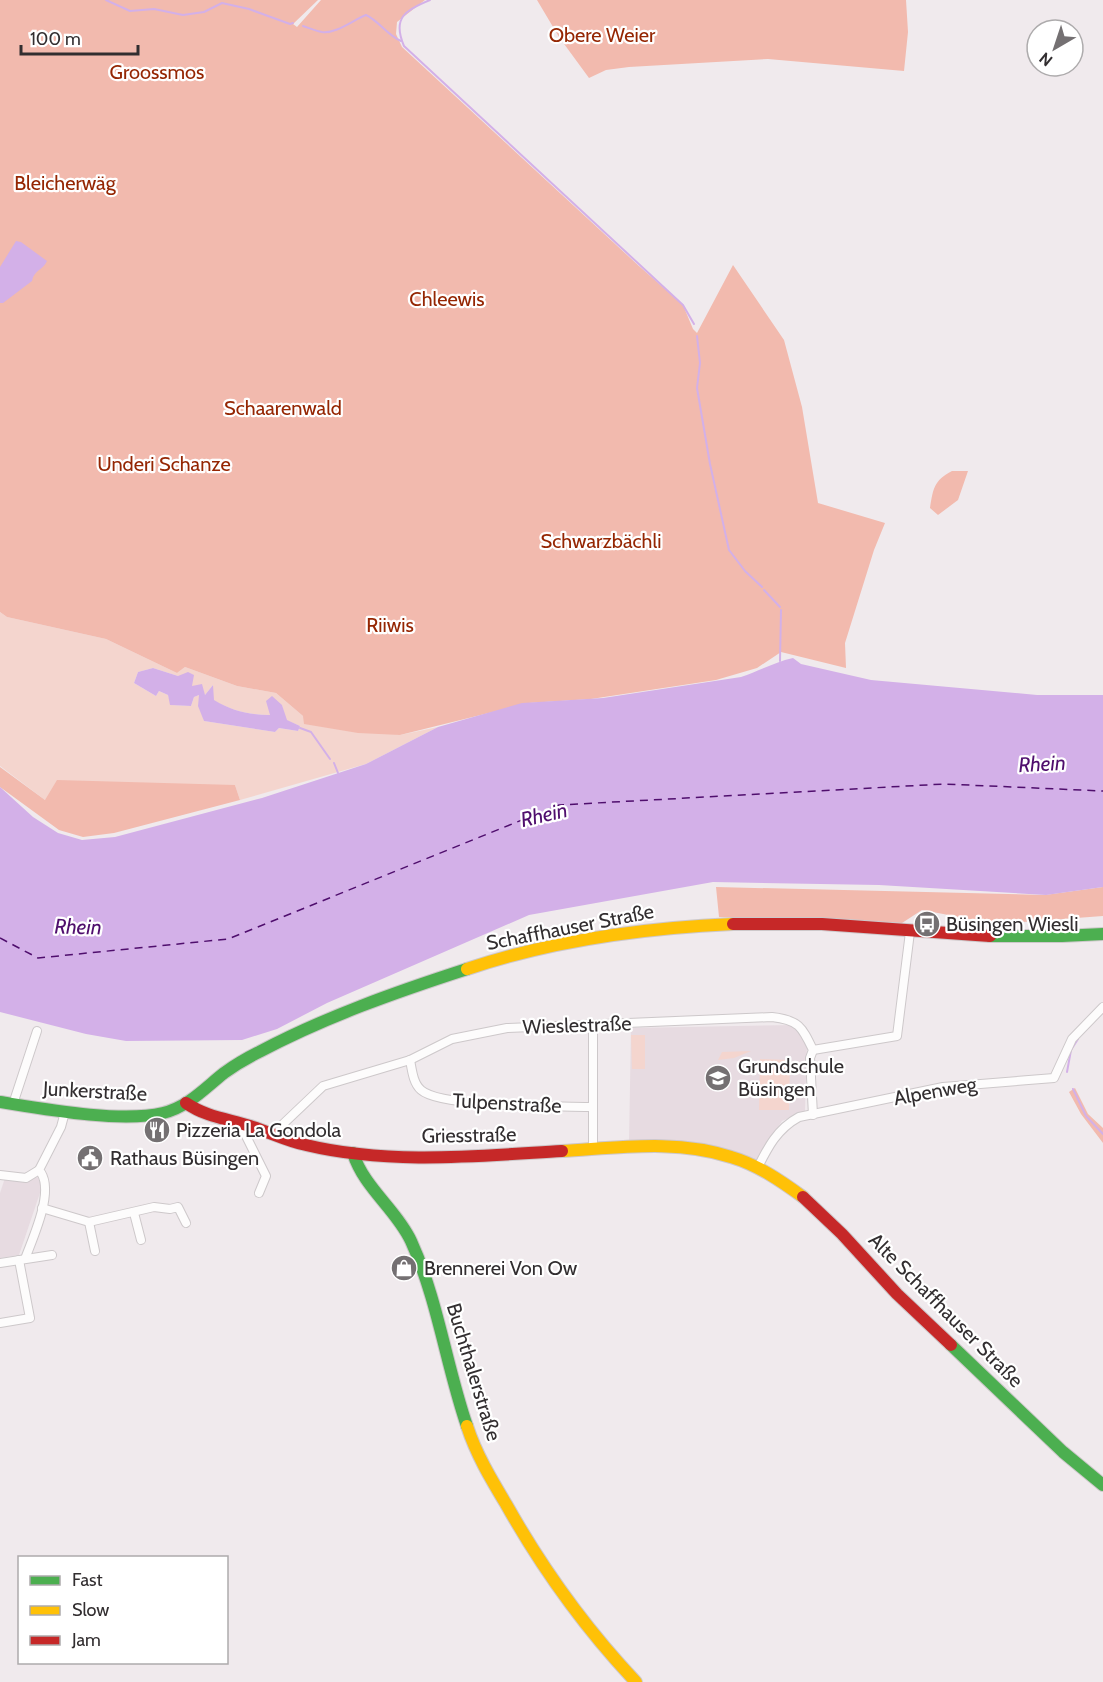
<svg xmlns="http://www.w3.org/2000/svg" width="1103" height="1682" font-family="Cabin,sans-serif">
<rect width="100%" height="100%" fill="#f0eaed"/>
<g fill="#e7dbe1">
<path d="M 794,1025 L 807,1045 L 805,1111 L 782,1121 L 756,1160 L 682,1144 L 629,1143 L 631,1028 Z"/>
<path d="M 38,1177 L 42,1187 L 19,1255 L 0,1258 L 0,1193 L 5,1178 L 26,1181 Z"/>
</g>
<g fill="#f4d5ce" fill-rule="evenodd">
<path d="M 0,612 L 7,617 L 106,639 L 177,673 L 185,667 L 237,686 L 276,693 L 303,716 L 400,735 L 438,727 L 366,764 L 240,800 L 235,785 L 45,800 L 0,766 ZM 153,668 L 178,676 L 205,695 L 213,685 L 213,700 C 232,711 249,715 271,715 L 282,705 L 286,720 L 300,726 L 298,731 L 279,728 L 275,732 L 204,721 L 199,695 L 194,697 L 191,706 L 171,705 L 168,695 L 159,691 L 156,696 L 134,683 L 138,672 Z"/>
<path d="M 631,1035 L 645,1035 L 645,1069 L 632,1069 Z"/>
<path d="M 751,1051 L 734,1058 L 718,1060 L 722,1052 Z"/>
<path d="M 760,1059 L 790,1060 L 789,1110 L 759,1110 Z"/>
</g>
<g fill="#f2baae">
<path d="M 0,0 L 318,0 L 293,24 L 297,27 L 321,0 L 425,0 L 397,22 L 396,34 L 402,47 L 639,266 L 683,305 L 693,329 L 697,333 L 733,265 L 784,340 L 802,407 L 818,503 L 885,523 L 874,550 L 845,643 L 846,668 L 781,652 L 757,668 L 716,680 L 591,699 L 529,703 L 400,735 L 358,733 L 304,724 L 303,716 L 276,693 L 237,686 L 185,667 L 177,673 L 106,639 L 7,617 L 0,612 Z"/>
<path d="M 537,0 L 906,0 L 908,32 L 904,71 L 768,59 L 629,67 L 606,70 L 589,78 L 559,37 Z"/>
<path d="M 952,471 L 968,471 L 958,500 L 938,515 L 930,508 C 933,489 934,480 952,471 Z"/>
<path d="M 0,767 L 45,800 L 57,780 L 235,785 L 240,800 L 114,833 L 83,837 L 59,830 L 0,787 Z"/>
<path d="M 716,887 L 1045,895 L 1103,887 L 1103,916 L 996,924 L 922,910 L 902,923 L 719,917 Z"/>
<path d="M 1075,1088 L 1088,1114 L 1103,1128 L 1103,1143 L 1081,1114 L 1069,1092 Z"/>
</g>
<g fill="#d3b0e8">
<path d="M 16,241 L 21,242 L 47,261 C 43,270 34,270 32,281 L 3,303 L 0,303 L 0,267 Z"/>
<path d="M 793,658 L 801,664 L 871,680 L 1037,695 L 1103,695 L 1103,887 L 1046,895 L 879,885 L 713,882 L 529,915 L 327,1003 L 277,1029 L 242,1040 L 126,1041 L 86,1034 L 0,1012 L 0,787 L 33,817 L 58,833 L 82,840 L 115,837 L 262,798 L 366,764 L 438,727 L 522,703 L 603,698 L 741,677 C 759,671 775,662 793,658 Z"/>
<path d="M 153,668 L 178,676 L 188,672 L 194,675 L 192,686 L 202,684 L 205,695 L 213,685 L 214,700 C 232,711 249,715 270,715 L 266,701 L 272,696 L 282,705 L 287,720 L 300,726 L 298,731 L 279,728 L 275,732 L 204,721 L 198,706 L 199,695 L 194,697 L 191,706 L 170,705 L 168,695 L 159,691 L 156,696 L 134,683 L 138,672 Z"/>
</g>
<g fill="none" stroke-linecap="round" stroke-linejoin="round">
<g stroke="#d3b0e8" stroke-width="2">
<path d="M 106,0 L 130,11 L 154,9 L 183,15 L 204,12 L 222,3 L 249,9 L 290,24 L 293,23"/>
<path d="M 430,0 C 405,10 392,18 404,46 L 683,305 L 694,324"/>
<path d="M 303,26 C 309,28 316,31 322,32 C 336,34 353,20 366,15 C 379,21 387,35 401,41"/>
<path d="M 697,336 L 700,363 L 697,388 L 710,464 L 729,550 L 745,571 L 762,587"/>
<path d="M 764,590 L 780,607"/>
<path d="M 780,661 L 781,610"/>
<path d="M 300,728 L 311,732 L 330,759"/>
<path d="M 334,763 L 338,773"/>
<path d="M 1067,1072 L 1071,1050 L 1078,1039"/>
<path d="M 1073,1089 L 1086,1116 L 1103,1134"/>
</g>
<path stroke="#4f0e6d" stroke-width="1.5" stroke-dasharray="8 6" stroke-linecap="butt" d="M 0,938 L 38,958 L 228,939 L 559,805 L 944,784 L 1103,791"/>
<defs>
<g id="street">
<path d="M 813,1050 L 897,1036 L 910,932"/>
<path d="M 410,1060 C 412,1070 413,1083 421,1090 C 441,1108 561,1106 593,1107"/>
<path d="M 13,1104 L 37,1031"/>
<path d="M 283,1124 L 323,1086 L 410,1060 L 452,1039 L 507,1028 L 772,1017 C 799,1020 802,1027 813,1050 L 810,1058 L 813,1115"/>
<path d="M 246,1125 L 244,1132 L 266,1176 L 259,1193"/>
<path d="M 593,1150 L 593,1025"/>
<path d="M 757,1169 C 768,1147 777,1129 799,1117 L 943,1087 L 1054,1078 L 1072,1039 L 1103,1007"/>
<path d="M 0,1175 L 26,1178 L 39,1170"/>
<path d="M 42,1208 L 89,1222 L 154,1207 L 170,1209 L 178,1207 L 186,1223"/>
<path d="M 134,1213 L 141,1240"/>
<path d="M 89,1222 L 95,1251"/>
<path d="M 25,1259 C 33,1237 56,1189 39,1170 L 61,1127 L 65,1112"/>
<path d="M 0,1263 L 52,1255"/>
<path d="M 0,1323 L 30,1318 L 19,1260"/>
</g>
<g id="fast">
<path d="M 990,936 L 1062,936 L 1103,934"/>
<path d="M 0,1102 C 44,1109 121,1123 163,1113 C 188,1107 205,1088 224,1073 C 235,1065 247,1058 259,1052 C 325,1017 396,992 467,969"/>
<path d="M 353,1153 C 364,1188 396,1209 411,1241 C 438,1300 446,1365 467,1426"/>
<path d="M 951,1345 L 1063,1452 L 1103,1485"/>
</g>
<g id="slow">
<path d="M 467,969 C 553,940 643,928 733,924"/>
<path d="M 562,1151 C 617,1148 677,1139 731,1157 C 758,1165 781,1181 803,1197"/>
<path d="M 467,1426 C 476,1454 491,1479 506,1504 C 542,1568 585,1628 636,1682"/>
</g>
<g id="jam">
<path d="M 733,924 L 822,924 L 990,936"/>
<path d="M 186,1103 C 206,1117 228,1119 250,1126 C 269,1132 287,1141 306,1145 C 389,1165 478,1156 562,1151"/>
<path d="M 803,1197 L 842,1234 L 897,1294 L 951,1345"/>
</g>
</defs>
<use href="#street" stroke="#cdc8ca" stroke-width="10"/>
<use href="#fast" stroke="#cdc8ca" stroke-width="14"/>
<use href="#slow" stroke="#cdc8ca" stroke-width="14"/>
<use href="#jam" stroke="#cdc8ca" stroke-width="14"/>
<use href="#street" stroke="#fdfcfc" stroke-width="8"/>
<use href="#fast" stroke="#4caf50" stroke-width="12"/>
<use href="#slow" stroke="#ffc107" stroke-width="12"/>
<use href="#jam" stroke="#c62828" stroke-width="12"/>
</g>
<defs>
<symbol id="bus-disc" viewBox="-11 -11 22 22"><circle r="9.5" fill="#747072" stroke="#fff"/><path d="M-5-6H5V4H4V6H2V4H-2V6H-4V4H-5ZM-3.5-4V0h7V-4ZM-3.5 1.2v1.5H-2V1.2ZM2 1.2v1.5H3.5V1.2Z" fill="#fff"/></symbol>
<symbol id="school-disc" viewBox="-11 -11 22 22"><circle r="9.5" fill="#747072" stroke="#fff"/><path d="M0-5L7-2L0 1L-7-2ZM-4 1L0 2.5L4 1V4Q0 6-4 4Z" fill="#fff"/></symbol>
<symbol id="restaurant-disc" viewBox="-11 -11 22 22"><circle r="9.5" fill="#747072" stroke="#fff"/><path d="M-5-6h1v4h1v-4h1v4h1v-4h1v5L-1.5 .5V6h-2V.5L-5-1ZM5-6V6H3V1.5H1.5Q1.5-4 5-6Z" fill="#fff"/></symbol>
<symbol id="civic-disc" viewBox="-11 -11 22 22"><circle r="9.5" fill="#747072" stroke="#fff"/><path d="M-.6-6.5H3V-4.5H.6V-3L4-1V1h2V6H-6V1h2V-1L-.6-3ZM-1.2 2.5V6h2.4V2.5Z" fill="#fff"/></symbol>
<symbol id="shop-disc" viewBox="-11 -11 22 22"><circle r="9.5" fill="#747072" stroke="#fff"/><path d="M-5-2.5h2.3a2.7 3.5 0 0 1 5.4 0H5L5.5 6h-11ZM-1.5-2.5h3a1.5 2.3 0 0 0-3 0Z" fill="#fff"/></symbol>
</defs>
<g fill-rule="evenodd">
<use href="#bus-disc" x="912" y="909" width="30" height="30"/>
<use href="#school-disc" x="703" y="1063" width="30" height="30"/>
<use href="#restaurant-disc" x="142" y="1115" width="30" height="30"/>
<use href="#civic-disc" x="75" y="1143" width="30" height="30"/>
<use href="#shop-disc" x="389" y="1253" width="30" height="30"/>
</g>
<g text-anchor="middle" stroke-width="4.5" stroke-linejoin="round" paint-order="stroke">
<g font-size="20" fill="#952603" stroke="#fff">
<text x="602" y="42">Obere Weier</text>
<text x="157" y="79">Groossmos</text>
<text x="65" y="190">Bleicherwäg</text>
<text x="447" y="306">Chleewis</text>
<text x="283" y="415">Schaarenwald</text>
<text x="164" y="471">Underi Schanze</text>
<text x="601" y="548">Schwarzbächli</text>
<text x="390" y="632">Riiwis</text>
</g>
<g font-size="20" fill="#322e30" stroke="#fff" text-anchor="start">
<text x="946" y="931">Büsingen Wiesli</text>
<text x="738" y="1073">Grundschule<tspan x="738" dy="23">Büsingen</tspan></text>
<text x="176" y="1137">Pizzeria La Gondola</text>
<text x="110" y="1165">Rathaus Büsingen</text>
<text x="424" y="1275">Brennerei Von Ow</text>
</g>
<g font-size="20" fill="#322e30" stroke="#fff">
<text transform="translate(570 927) rotate(-11)" y="7">Schaffhauser Straße</text>
<text transform="translate(577 1025) rotate(-2)" y="7">Wieslestraße</text>
<text transform="translate(95 1091) rotate(3)" y="7">Junkerstraße</text>
<text transform="translate(935 1091) rotate(-10)" y="7">Alpenweg</text>
<text transform="translate(507 1103) rotate(3)" y="7">Tulpenstraße</text>
<text transform="translate(469 1135) rotate(-1)" y="7">Griesstraße</text>
<text transform="translate(946 1310) rotate(45)" y="7">Alte Schaffhauser Straße</text>
<text transform="translate(474 1372) rotate(73)" y="7">Buchthalerstraße</text>
</g>
<g font-size="21" font-style="italic" fill="#4f0e6d" stroke="#fff">
<text transform="translate(1042 764) rotate(-3)" y="7">Rhein</text>
<text transform="translate(544 815) rotate(-13)" y="7">Rhein</text>
<text transform="translate(78 927) rotate(1)" y="7">Rhein</text>
</g>
</g>
<rect x="18" y="1556" width="210" height="108" fill="#ffffff" stroke="#adabac" stroke-width="1.5"/>
<rect x="30" y="1576" width="30" height="9" fill="#4caf50" stroke="#adabac" stroke-width="1.5"/>
<text x="72" y="1586" font-size="18" fill="#322e30">Fast</text>
<rect x="30" y="1606" width="30" height="9" fill="#ffc107" stroke="#adabac" stroke-width="1.5"/>
<text x="72" y="1616" font-size="18" fill="#322e30">Slow</text>
<rect x="30" y="1636" width="30" height="9" fill="#c62828" stroke="#adabac" stroke-width="1.5"/>
<text x="72" y="1646" font-size="18" fill="#322e30">Jam</text>
<g transform="translate(1055 48) rotate(219)"><circle r="28" fill="#ffffff" stroke="#adabac" stroke-width="1.5"/>
<path d="M0-4.5L10 22L0 15L-10 22Z" fill="#747072"/>
<text y="-9" font-size="16" font-weight="bold" text-anchor="middle" fill="#322e30">N</text>
</g>
<path d="M21 45v9h117v-9" fill="none" stroke="#322e30" stroke-width="3"/>
<text x="30" y="45" font-size="18" fill="#322e30" stroke="#ffffff" stroke-width="4.5" paint-order="stroke">100 m</text>
</svg>
